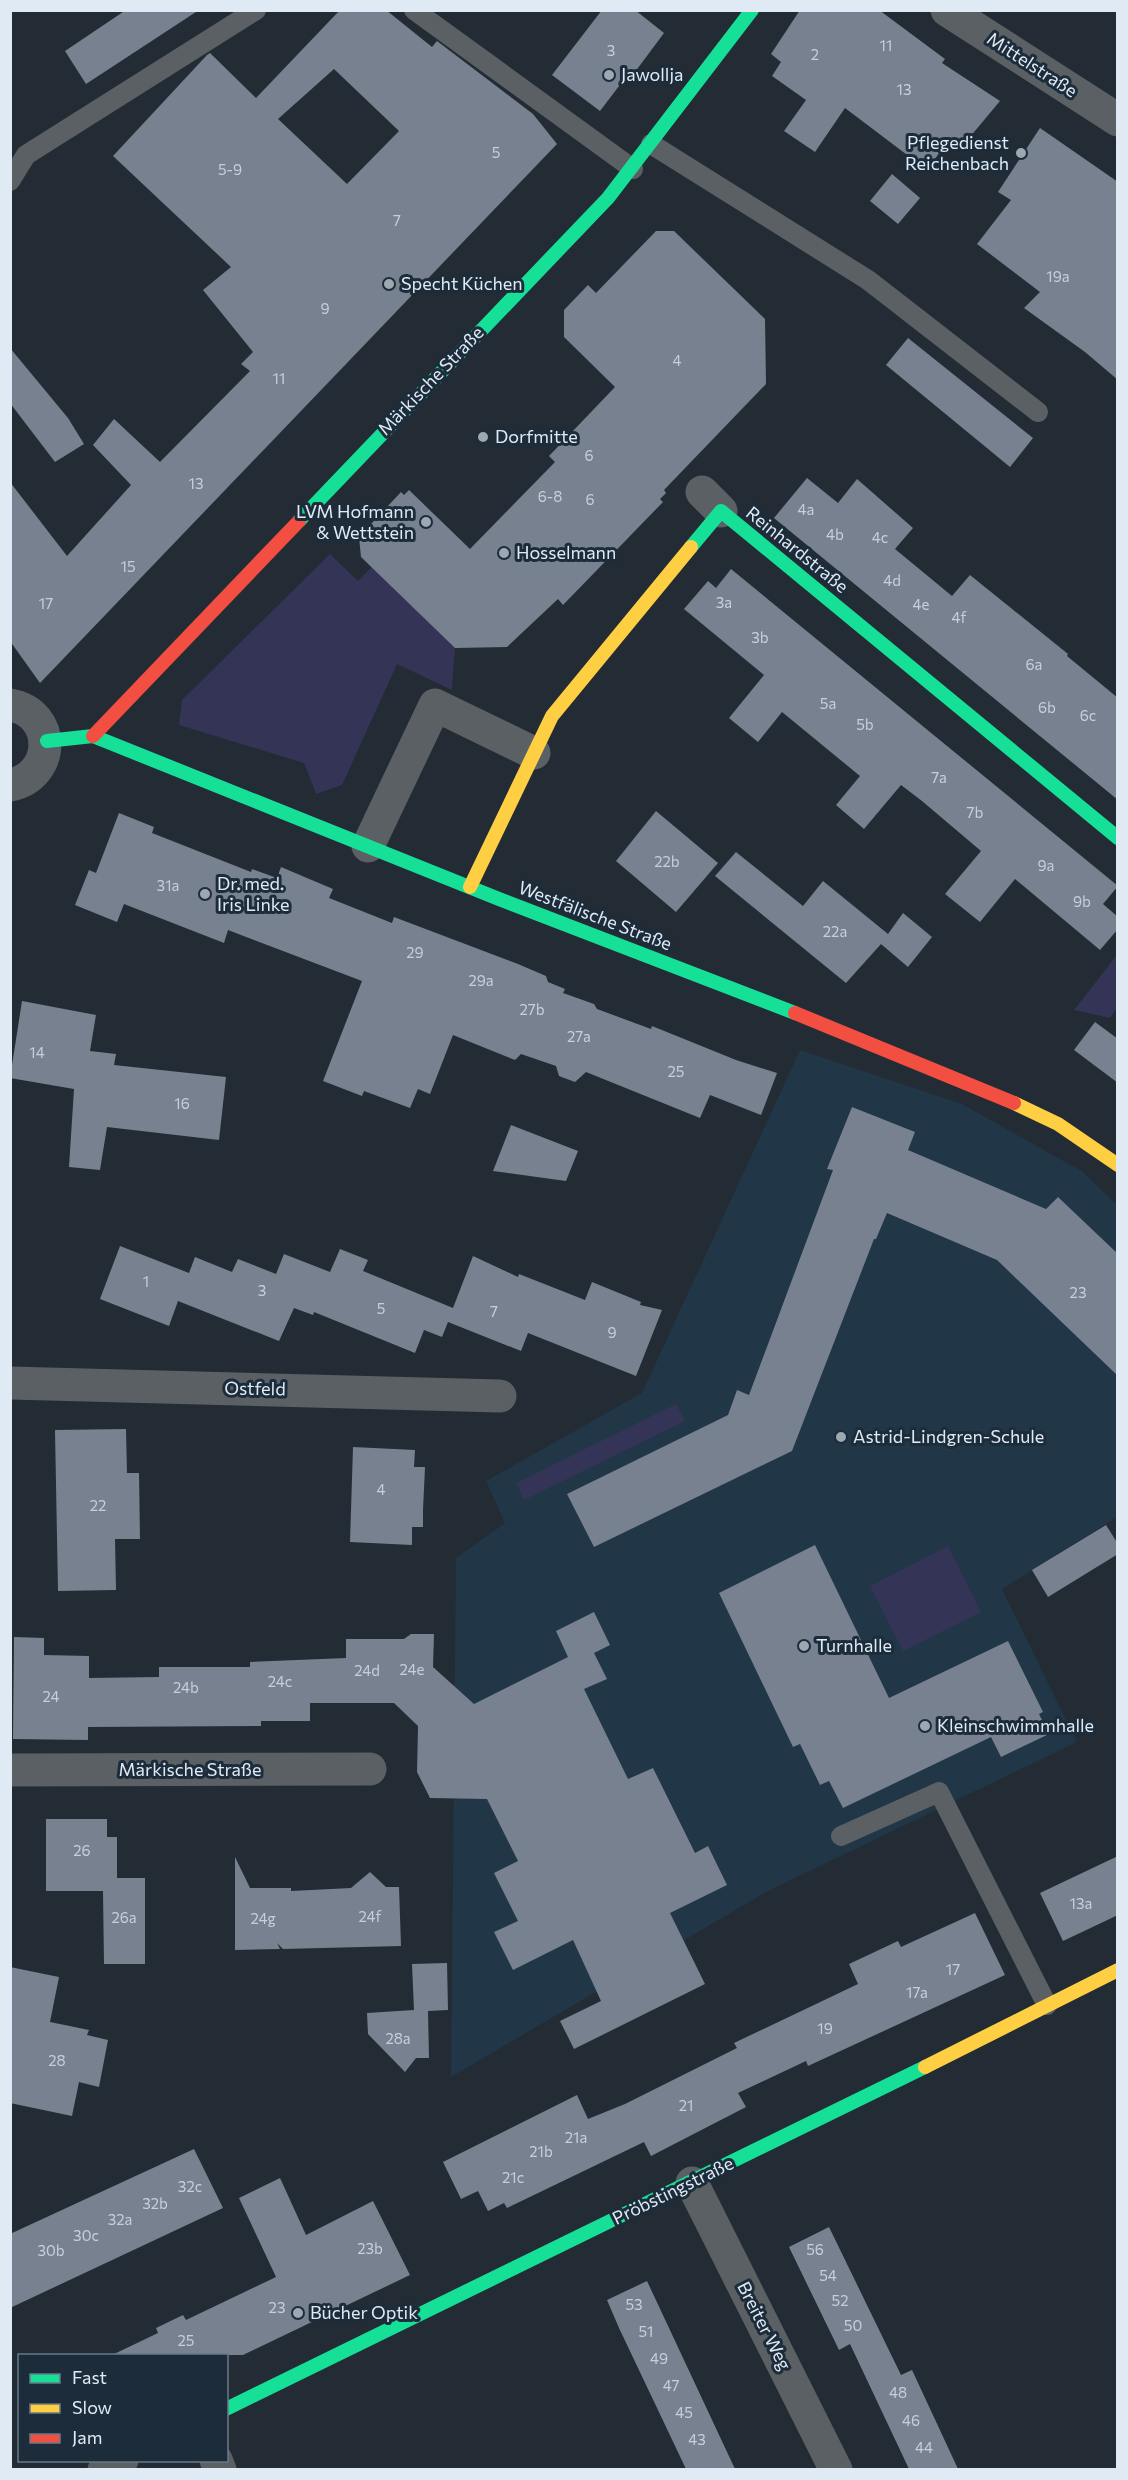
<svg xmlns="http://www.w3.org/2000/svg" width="1128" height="2480" font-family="Commissioner,sans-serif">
<rect width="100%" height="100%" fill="#232c34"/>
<path fill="#213647" d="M 800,1050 L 962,1104 L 1083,1172 L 1117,1205 L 1117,1517 L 1002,1589 L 1077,1742 L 766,1892 L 451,2077 L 456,1558 L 505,1523 L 486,1481 L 642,1393 Z"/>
<g fill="#343457">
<path d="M 330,554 L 358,581 L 372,567 L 455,648 L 452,690 L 397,664 L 342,785 L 316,794 L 304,763 L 179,725 L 182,700 Z"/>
<path d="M 1117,955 L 1117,1008 L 1110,1018 L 1074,1010 Z"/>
<path d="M 676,1404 L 685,1421 L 524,1500 L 516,1483 Z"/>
<path d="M 948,1546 L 981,1612 L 903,1651 L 870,1586 Z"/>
</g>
<g fill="#788190" fill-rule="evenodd">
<path d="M 126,10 L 199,10 L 86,84 L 65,51 Z"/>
<path d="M 340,10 L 386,10 L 432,47 L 437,41 L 533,114 L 557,144 L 40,683 L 10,641 L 10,482 L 67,556 L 131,485 L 93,445 L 114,419 L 160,462 L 250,371 L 241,364 L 253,352 L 203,290 L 231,267 L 113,156 L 207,55 L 210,53 L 256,98 ZM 334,69 L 399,131 L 347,184 L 278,119 Z"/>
<path d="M 602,10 L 635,10 L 664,33 L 635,72 L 632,69 L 600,111 L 552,75 Z"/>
<path d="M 800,10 L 879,10 L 945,59 L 942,63 L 1000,101 L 959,150 L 947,142 L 927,170 L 845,108 L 815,152 L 784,131 L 806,100 L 772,76 L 781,62 L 771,54 Z"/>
<path d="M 1040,128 L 1118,182 L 1118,380 L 1085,352 L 1024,308 L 1040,292 L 977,244 L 1011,200 L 998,192 Z"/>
<path d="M 892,174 L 920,198 L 898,224 L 870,201 Z"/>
<path d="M 656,231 L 674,231 L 765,319 L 766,384 L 664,490 L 666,493 L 660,499 L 663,502 L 563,605 L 558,599 L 507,647 L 455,648 L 361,557 L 359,537 L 401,492 L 404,495 L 409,490 L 470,549 L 555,462 L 549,456 L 615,387 L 564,337 L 564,310 L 588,285 L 596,293 Z"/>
<path d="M 908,338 L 1033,438 L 1010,467 L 886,365 Z"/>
<path d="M 10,348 L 68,418 L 84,444 L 55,462 L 10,403 Z"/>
<path d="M 807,478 L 838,503 L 857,479 L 913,528 L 895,549 L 952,596 L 970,575 L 1068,654 L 1067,656 L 1118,698 L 1118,800 L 774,518 Z"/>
<path d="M 731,569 L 1118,886 L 1103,904 L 1118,917 L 1118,929 L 1100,950 L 1015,879 L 980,922 L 945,894 L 981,851 L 922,801 L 901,785 L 864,829 L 836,805 L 860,776 L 782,712 L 758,742 L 729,718 L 764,675 L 684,609 L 708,581 L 716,588 Z"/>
<path d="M 656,811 L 718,863 L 676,912 L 616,861 Z"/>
<path d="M 119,813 L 154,827 L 152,833 L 251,872 L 252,869 L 277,878 L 281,867 L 333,889 L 329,898 L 392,923 L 394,917 L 518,964 L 546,976 L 548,982 L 565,989 L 563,993 L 594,1004 L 597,1009 L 651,1029 L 652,1026 L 736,1060 L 777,1073 L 761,1115 L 710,1095 L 700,1118 L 586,1072 L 575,1082 L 559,1076 L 556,1066 L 521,1054 L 515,1060 L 453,1035 L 430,1094 L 418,1089 L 410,1108 L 364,1091 L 362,1096 L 323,1081 L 362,981 L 228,930 L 224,943 L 124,904 L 117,922 L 75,905 L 89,870 L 96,873 Z"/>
<path d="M 736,852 L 803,906 L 823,881 L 888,934 L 903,913 L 932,937 L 908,967 L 881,944 L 846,983 L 715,876 Z"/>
<path d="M 22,1001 L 96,1015 L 90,1051 L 116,1054 L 114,1065 L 226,1077 L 219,1140 L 107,1127 L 100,1170 L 69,1167 L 74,1089 L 10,1078 Z"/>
<path d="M 1095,1022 L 1118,1039 L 1118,1083 L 1074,1050 Z"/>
<path d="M 852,1107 L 915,1132 L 908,1150 L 1046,1209 L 1058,1197 L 1118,1254 L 1118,1376 L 997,1260 L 887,1213 L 876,1239 L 874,1239 L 792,1451 L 594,1547 L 567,1494 L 728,1415 L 737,1390 L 749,1395 L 833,1170 L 827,1169 Z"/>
<path d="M 511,1125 L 578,1151 L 566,1181 L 493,1171 Z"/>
<path d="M 120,1246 L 189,1273 L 195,1257 L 232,1272 L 238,1259 L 276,1274 L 284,1254 L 330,1272 L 340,1249 L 368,1260 L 363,1271 L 453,1308 L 473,1256 L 518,1277 L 519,1274 L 585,1300 L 592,1282 L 641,1302 L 640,1305 L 662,1310 L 636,1376 L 528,1333 L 521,1351 L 448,1322 L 442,1337 L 424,1330 L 415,1353 L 314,1312 L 313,1315 L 294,1308 L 279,1341 L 178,1301 L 169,1326 L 100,1299 Z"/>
<path d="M 126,1429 L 127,1473 L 139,1473 L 140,1539 L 115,1539 L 116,1590 L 58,1591 L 55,1430 Z"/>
<path d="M 353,1447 L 415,1450 L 414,1467 L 425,1467 L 423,1510 L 423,1527 L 412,1527 L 412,1545 L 350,1542 Z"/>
<path d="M 1106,1525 L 1118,1544 L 1118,1554 L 1048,1597 L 1032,1570 Z"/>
<path d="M 815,1545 L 889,1698 L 1008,1641 L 1043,1712 L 1039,1714 L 1049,1734 L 1001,1757 L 991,1737 L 843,1808 L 829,1781 L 820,1785 L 800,1744 L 793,1747 L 719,1593 Z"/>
<path d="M 594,1612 L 610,1645 L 594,1653 L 607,1679 L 584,1689 L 628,1779 L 653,1768 L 695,1853 L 708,1846 L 727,1885 L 670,1913 L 705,1984 L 574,2049 L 560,2021 L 601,2001 L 573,1940 L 513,1970 L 494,1932 L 518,1921 L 494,1873 L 518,1861 L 487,1799 L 430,1798 L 417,1772 L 418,1726 L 394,1703 L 310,1703 L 310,1721 L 261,1721 L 261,1726 L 88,1727 L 88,1740 L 13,1739 L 14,1637 L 44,1638 L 44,1655 L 89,1656 L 89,1678 L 159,1677 L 159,1667 L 250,1667 L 250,1662 L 346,1658 L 346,1639 L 404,1639 L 411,1634 L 434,1634 L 433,1667 L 474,1704 L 568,1657 L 556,1631 Z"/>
<path d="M 46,1819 L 107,1819 L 107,1837 L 117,1837 L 117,1878 L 145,1878 L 145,1964 L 104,1964 L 103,1891 L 46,1891 Z"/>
<path d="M 1118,1856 L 1118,1915 L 1063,1941 L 1040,1893 Z"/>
<path d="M 235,1857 L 250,1888 L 291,1888 L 291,1891 L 351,1888 L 370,1872 L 386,1887 L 399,1887 L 401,1946 L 283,1949 L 277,1943 L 280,1949 L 235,1950 Z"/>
<path d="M 975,1913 L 1005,1975 L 808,2066 L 806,2061 L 738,2093 L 746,2107 L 651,2156 L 644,2142 L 507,2208 L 504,2203 L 488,2211 L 478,2191 L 461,2199 L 443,2162 L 577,2095 L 588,2119 L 625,2104 L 737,2048 L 734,2043 L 858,1984 L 849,1964 L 898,1941 L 901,1947 Z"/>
<path d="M 447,1963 L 448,2010 L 428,2011 L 429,2058 L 416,2058 L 405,2072 L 368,2034 L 367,2013 L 414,2010 L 412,1964 Z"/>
<path d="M 10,1967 L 59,1977 L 50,2022 L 89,2030 L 87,2035 L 108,2040 L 99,2087 L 79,2082 L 72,2116 L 10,2103 Z"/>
<path d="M 194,2149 L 223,2208 L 10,2308 L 10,2234 Z"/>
<path d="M 280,2178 L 306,2235 L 373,2201 L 410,2275 L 243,2355 L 112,2355 L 158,2333 L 156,2328 L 183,2315 L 186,2320 L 276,2277 L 239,2198 Z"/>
<path d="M 829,2227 L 901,2375 L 912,2370 L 958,2469 L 909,2469 L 850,2344 L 839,2350 L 789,2247 Z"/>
<path d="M 647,2281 L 698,2390 L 735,2469 L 686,2469 L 619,2328 L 607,2300 Z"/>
</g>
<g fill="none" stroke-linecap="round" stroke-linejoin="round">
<g stroke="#5b6064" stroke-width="20">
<path d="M 414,10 L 633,169"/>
<path d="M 651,144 L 868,280 L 1038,412"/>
<path d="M 10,181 L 26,155 L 256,10"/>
<path d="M 841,1836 L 939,1792 L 1047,2005"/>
</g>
<g stroke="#5b6064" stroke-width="33">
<path d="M 947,10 L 1118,120"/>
<path d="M 702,492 L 721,511"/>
<path d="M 10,705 C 57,713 56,776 10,785"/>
<path d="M 368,846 L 435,705 L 534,753"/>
<path d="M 10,1383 L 500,1396"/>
<path d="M 10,1770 L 370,1769"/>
<path d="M 692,2183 L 836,2470"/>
<path d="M 216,2460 L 220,2470"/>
<path d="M 104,2470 L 122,2460"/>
</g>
<g stroke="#16e098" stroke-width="14">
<path d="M 299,521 L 608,198 L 752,10"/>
<path d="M 691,547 L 721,511 L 1118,838"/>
<path d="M 47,741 L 93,736 L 499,899 L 795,1013"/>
<path d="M 226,2409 L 925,2067"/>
</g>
<g stroke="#ffcf43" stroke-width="14">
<path d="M 470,887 L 552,716 L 691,547"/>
<path d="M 1014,1103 L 1058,1124 L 1118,1165"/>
<path d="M 925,2067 L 1118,1970"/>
</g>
<g stroke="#f24e42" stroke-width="14">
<path d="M 93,736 L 299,521"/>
<path d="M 795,1013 L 1014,1103"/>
</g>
</g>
<g fill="#9ea8b1" stroke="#1c2c3b" stroke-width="2">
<circle cx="609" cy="75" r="6"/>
<circle cx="1021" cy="153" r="6"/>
<circle cx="389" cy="284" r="6"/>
<circle cx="483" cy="437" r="6"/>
<circle cx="426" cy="522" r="6"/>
<circle cx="504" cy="553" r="6"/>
<circle cx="205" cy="894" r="6"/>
<circle cx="841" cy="1437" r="6"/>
<circle cx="804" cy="1646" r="6"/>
<circle cx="925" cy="1726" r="6"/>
<circle cx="298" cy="2313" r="6"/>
</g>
<g text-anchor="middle" stroke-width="6" stroke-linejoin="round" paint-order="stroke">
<g font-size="15" fill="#c6d0db">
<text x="886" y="51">11</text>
<text x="611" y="56">3</text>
<text x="815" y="60">2</text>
<text x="904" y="95">13</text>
<text x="496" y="158">5</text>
<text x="230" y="175">5-9</text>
<text x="397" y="226">7</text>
<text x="1058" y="282">19a</text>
<text x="325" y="314">9</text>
<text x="677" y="366">4</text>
<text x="279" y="384">11</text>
<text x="589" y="461">6</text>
<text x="196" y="489">13</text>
<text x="550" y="502">6-8</text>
<text x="590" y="505">6</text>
<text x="806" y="515">4a</text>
<text x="835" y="540">4b</text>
<text x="880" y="543">4c</text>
<text x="128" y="572">15</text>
<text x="892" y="586">4d</text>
<text x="724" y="608">3a</text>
<text x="46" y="609">17</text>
<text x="921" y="610">4e</text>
<text x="959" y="623">4f</text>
<text x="760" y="643">3b</text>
<text x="1034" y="670">6a</text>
<text x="828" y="709">5a</text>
<text x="1047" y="713">6b</text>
<text x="1088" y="721">6c</text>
<text x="865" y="730">5b</text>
<text x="939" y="783">7a</text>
<text x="975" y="818">7b</text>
<text x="667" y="867">22b</text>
<text x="1046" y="871">9a</text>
<text x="168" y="891">31a</text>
<text x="1082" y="907">9b</text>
<text x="835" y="937">22a</text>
<text x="415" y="958">29</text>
<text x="481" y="986">29a</text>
<text x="532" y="1015">27b</text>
<text x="579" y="1042">27a</text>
<text x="37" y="1058">14</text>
<text x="676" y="1077">25</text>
<text x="182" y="1109">16</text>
<text x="146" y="1287">1</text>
<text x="262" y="1296">3</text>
<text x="1078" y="1298">23</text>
<text x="381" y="1314">5</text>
<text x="494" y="1317">7</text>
<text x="612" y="1338">9</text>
<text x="381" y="1495">4</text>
<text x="98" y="1511">22</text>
<text x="412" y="1675">24e</text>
<text x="367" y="1676">24d</text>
<text x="280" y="1687">24c</text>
<text x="186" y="1693">24b</text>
<text x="51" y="1702">24</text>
<text x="82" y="1856">26</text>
<text x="1081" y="1909">13a</text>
<text x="370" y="1922">24f</text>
<text x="124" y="1923">26a</text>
<text x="263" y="1924">24g</text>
<text x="953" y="1975">17</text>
<text x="917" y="1998">17a</text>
<text x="825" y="2034">19</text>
<text x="398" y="2044">28a</text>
<text x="57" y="2066">28</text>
<text x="686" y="2111">21</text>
<text x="576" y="2143">21a</text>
<text x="541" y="2157">21b</text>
<text x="513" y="2183">21c</text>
<text x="190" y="2192">32c</text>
<text x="155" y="2209">32b</text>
<text x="120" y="2225">32a</text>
<text x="86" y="2241">30c</text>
<text x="370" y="2254">23b</text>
<text x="815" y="2255">56</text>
<text x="51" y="2256">30b</text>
<text x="828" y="2281">54</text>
<text x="840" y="2306">52</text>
<text x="634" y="2310">53</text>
<text x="277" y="2313">23</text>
<text x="853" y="2331">50</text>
<text x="646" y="2337">51</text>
<text x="186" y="2346">25</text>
<text x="659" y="2364">49</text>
<text x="671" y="2391">47</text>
<text x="898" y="2398">48</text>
<text x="684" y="2418">45</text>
<text x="911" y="2426">46</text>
<text x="697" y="2445">43</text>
<text x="924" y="2453">44</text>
</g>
<g font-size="18" fill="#e0eaf4" stroke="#1c2c3b">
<text transform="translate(1032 65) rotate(33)" y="6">Mittelstraße</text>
<text transform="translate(431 381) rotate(-46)" y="6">Märkische Straße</text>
<text transform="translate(797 550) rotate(39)" y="6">Reinhardstraße</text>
<text transform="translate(595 916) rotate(21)" y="6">Westfälische Straße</text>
<text transform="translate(255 1389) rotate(1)" y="6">Ostfeld</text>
<text x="190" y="1776">Märkische Straße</text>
<text transform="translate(673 2191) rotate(-26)" y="6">Pröbstingstraße</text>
<text transform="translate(764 2326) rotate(63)" y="6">Breiter Weg</text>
</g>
<g font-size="18" fill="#e0eaf4" stroke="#1c2c3b" text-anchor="start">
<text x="621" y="81">Jawollja</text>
<text x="1009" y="149" text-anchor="end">Pflegedienst<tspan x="1009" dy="21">Reichenbach</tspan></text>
<text x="401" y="290">Specht Küchen</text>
<text x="495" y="443">Dorfmitte</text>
<text x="414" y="518" text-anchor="end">LVM Hofmann<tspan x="414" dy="21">&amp; Wettstein</tspan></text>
<text x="516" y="559">Hosselmann</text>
<text x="217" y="890">Dr. med.<tspan x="217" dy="21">Iris Linke</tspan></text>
<text x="853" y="1443">Astrid-Lindgren-Schule</text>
<text x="816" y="1652">Turnhalle</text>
<text x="937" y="1732">Kleinschwimmhalle</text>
<text x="310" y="2319">Bücher Optik</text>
</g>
</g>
<rect width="1128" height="2480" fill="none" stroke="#e0eaf4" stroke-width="24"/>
<rect x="18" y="2354" width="210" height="108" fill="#1c2c3b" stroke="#6a7885" stroke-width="1.5"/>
<rect x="30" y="2374" width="30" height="9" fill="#16e098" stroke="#6a7885" stroke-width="1.5"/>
<text x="72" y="2384" font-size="18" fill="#e0eaf4">Fast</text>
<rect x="30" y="2404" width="30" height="9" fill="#ffcf43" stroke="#6a7885" stroke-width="1.5"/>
<text x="72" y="2414" font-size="18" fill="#e0eaf4">Slow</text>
<rect x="30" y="2434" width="30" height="9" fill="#f24e42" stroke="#6a7885" stroke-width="1.5"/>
<text x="72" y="2444" font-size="18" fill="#e0eaf4">Jam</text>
</svg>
